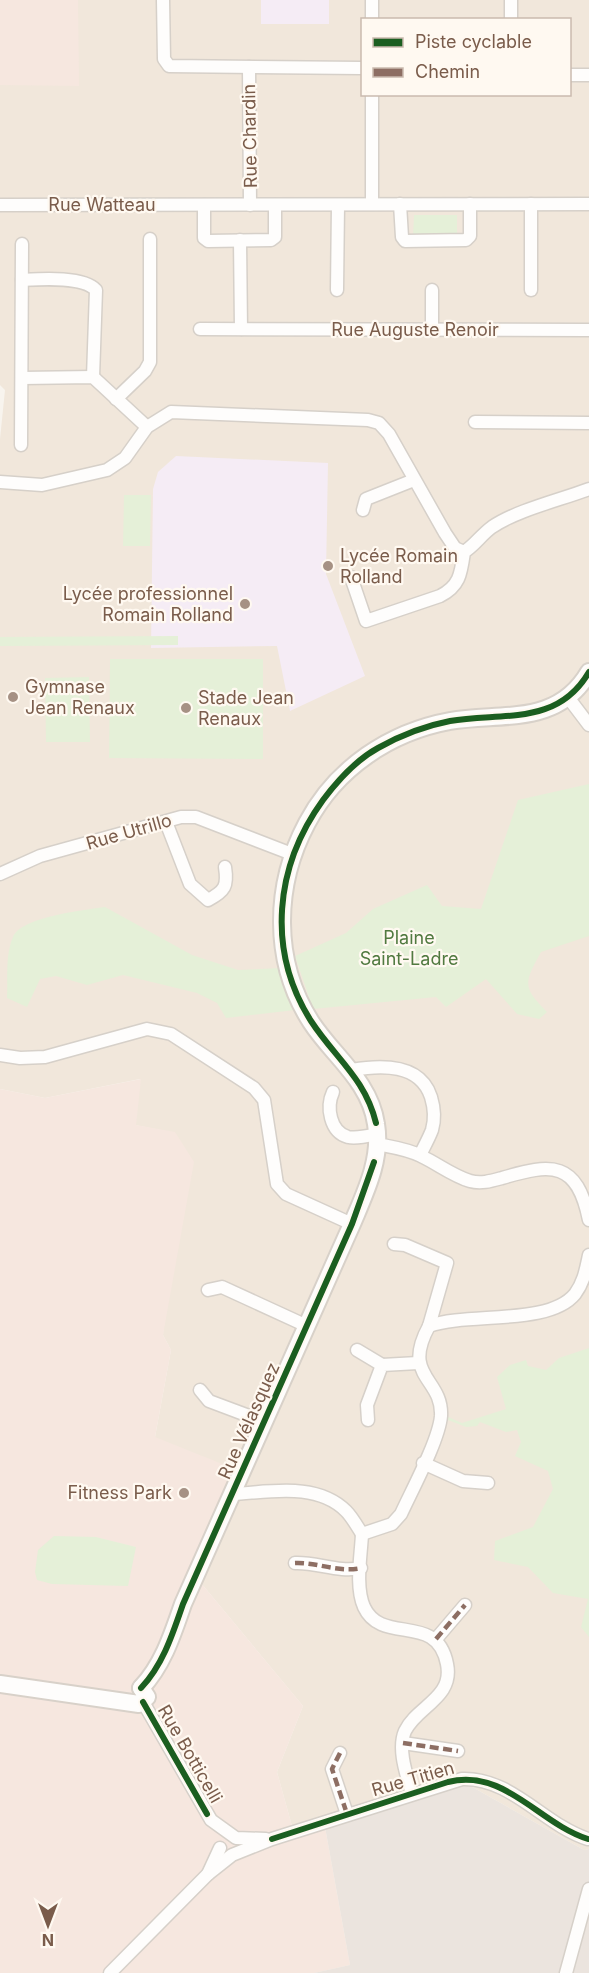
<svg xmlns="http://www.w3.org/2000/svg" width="589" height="1973" font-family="Inter,sans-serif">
<rect width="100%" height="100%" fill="#f8f4ee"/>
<path fill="#f1e7db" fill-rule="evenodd" d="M 0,0 L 589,0 L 589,1849 L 584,1850 L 467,1784 L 295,1837 L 277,1772 L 303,1706 L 201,1583 L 155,1437 L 171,1350 L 163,1335 L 175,1133 L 135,1125 L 140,1079 L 45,1098 L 0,1089 L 0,439 L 5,390 L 0,385 ZM 362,20 L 570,20 L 570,94 L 362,94 Z"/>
<g fill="#f6e7df">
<path d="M 0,0 L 78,0 L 79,86 L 0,85 Z"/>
<path d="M 141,1079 L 136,1125 L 175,1132 L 194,1162 L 163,1335 L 171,1350 L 155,1437 L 247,1474 L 201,1583 L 303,1706 L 277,1772 L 295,1837 L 325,1827 L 350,1965 L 314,1973 L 0,1973 L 0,1089 L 45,1098 Z"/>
</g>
<path fill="#ebe4de" d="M 467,1784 L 584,1850 L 589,1849 L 589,1973 L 314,1973 L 350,1965 L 325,1827 Z"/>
<g fill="#f5ecf5">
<rect x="261" y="0" width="68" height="24"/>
<path d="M 176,456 L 328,463 L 326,574 L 365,676 L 290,711 L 277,646 L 151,648 L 153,489 L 158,472 Z"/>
</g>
<g fill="#e5f0d8">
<path d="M 414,215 L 457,215 L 457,237 L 413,237 Z"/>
<path d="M 124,495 L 151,495 L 150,546 L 123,546 Z"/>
<path d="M 178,636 L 178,645 L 0,646 L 0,637 Z"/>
<path d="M 110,659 L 263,659 L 263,759 L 109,758 Z"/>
<path d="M 89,677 L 90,742 L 46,742 L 45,678 Z"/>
<path d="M 589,784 L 589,936 L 541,952 C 524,983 522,987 547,1012 L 539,1019 L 517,1014 L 486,979 L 446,1007 L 436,997 L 313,1009 L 295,956 L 346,933 L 373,909 L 427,885 L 442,906 L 481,909 L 518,800 Z"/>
<path d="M 105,907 L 192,955 L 238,970 L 281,968 L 295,1010 L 226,1018 L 217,1003 L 197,993 L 123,975 L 87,985 L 56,976 L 40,979 L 27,1007 L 7,998 C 8,979 5,955 13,937 C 21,917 84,910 105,907 Z"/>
<path d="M 589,1348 L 589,1637 L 581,1627 L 588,1599 L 553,1593 L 528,1567 L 494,1560 L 495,1541 L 533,1527 L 553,1489 L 548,1471 L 515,1456 L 521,1442 L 517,1430 L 506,1432 L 480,1422 L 477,1426 L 466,1427 L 448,1420 L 445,1423 L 446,1416 L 462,1423 L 506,1409 L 497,1377 L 510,1365 L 526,1360 L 528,1366 L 546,1370 L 559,1358 Z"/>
<path d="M 54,1536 L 96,1537 L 136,1547 L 128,1586 L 52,1584 L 37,1580 L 35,1572 L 38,1550 Z"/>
</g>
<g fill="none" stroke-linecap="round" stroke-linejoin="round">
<defs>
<g id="street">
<path d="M 163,0 L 164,59 L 169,66 L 362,68"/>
<path d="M 372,0 L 372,20"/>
<path d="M 511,20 L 511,0"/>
<path d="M 249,67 L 250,205"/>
<path d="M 570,75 L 589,75"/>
<path d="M 372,94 L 372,204"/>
<path d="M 400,204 L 402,237 L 405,241 L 466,240 L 470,236 L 470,204"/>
<path d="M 531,204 L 531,290"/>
<path d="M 0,205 L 589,204"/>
<path d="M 204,205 L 204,238 L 208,241 L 271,240 L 275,237 L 275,205"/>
<path d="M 240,240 L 241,329"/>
<path d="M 22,280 C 41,279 83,276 96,290 L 93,377"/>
<path d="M 337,290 L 338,205"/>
<path d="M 432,290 L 432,330"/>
<path d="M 200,329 L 589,330"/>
<path d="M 22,378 L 93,377 L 147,427"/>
<path d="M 116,399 L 145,371 L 150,362 L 150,239"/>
<path d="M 475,422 L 589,423"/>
<path d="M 21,445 L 22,244"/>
<path d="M 0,482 L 42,485 L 107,470 L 125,458 L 147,427 L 171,412 L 368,420 L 379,423 L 389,434 L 445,533 L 455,548 L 464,552"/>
<path d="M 363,510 L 366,499 L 414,480"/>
<path d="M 351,577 L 366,621 L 440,596 C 460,586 461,573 464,552 C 475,545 481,535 492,527 C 517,510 560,500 589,489"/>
<path d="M 567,696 L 589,725"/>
<path d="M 166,822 L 190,884 L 208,900 C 225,891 228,886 225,867"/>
<path d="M 0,874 L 40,856 L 181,817 L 196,817 L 292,854"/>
<path d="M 0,1055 L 20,1058 L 45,1057 L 147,1029 L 171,1034 L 254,1088 L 264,1100 L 277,1184 L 286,1194 L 352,1224"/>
<path d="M 352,1070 C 381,1065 420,1063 431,1097 C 434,1107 435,1120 432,1130 C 429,1138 424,1147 420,1155"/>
<path d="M 333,1092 C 326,1107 330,1132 348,1137 C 357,1139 368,1136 377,1134"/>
<path d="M 377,1144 C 392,1147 408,1149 421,1156 C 438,1164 453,1176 470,1181 C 481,1184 491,1181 502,1178 C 552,1163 577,1161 589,1220"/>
<path d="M 394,1244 L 405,1245 L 447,1263 L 429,1326"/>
<path d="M 208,1290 L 222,1287 L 307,1326"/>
<path d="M 357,1350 L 382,1365"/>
<path d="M 200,1390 L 209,1401 L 265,1422"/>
<path d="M 368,1420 L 367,1405 L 382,1365 L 418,1363"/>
<path d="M 423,1463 L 463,1481 L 488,1483"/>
<path d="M 233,1494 C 270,1492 317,1482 346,1511 C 352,1517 357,1526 362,1534"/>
<path d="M 362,1534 L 392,1524 L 401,1514 C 412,1490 439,1440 441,1416 C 443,1378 401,1377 429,1326 C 468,1312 549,1326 575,1294 C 584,1282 586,1269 589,1255"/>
<path d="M 362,1534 C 361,1556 355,1586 364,1607 C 382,1646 437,1611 447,1664 C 454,1698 417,1706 405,1731 C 397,1749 407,1776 412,1794"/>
<path d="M 295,1563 C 317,1562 339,1573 361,1568"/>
<path d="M 436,1639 L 465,1605"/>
<path d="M 143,1702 L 211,1820 L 236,1838 L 266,1839"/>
<path d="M 403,1743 L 458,1751"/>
<path d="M 340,1753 L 332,1769 L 347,1814"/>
<path d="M 208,1874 L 232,1855 L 272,1839 L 462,1779 C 511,1777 544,1825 588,1839"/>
<path d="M 110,1973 L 208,1874 L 220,1848"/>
<path d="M 566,1973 L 589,1889"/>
</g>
<g id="secondary">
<path d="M 0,1684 L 139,1704 L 147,1697 L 141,1688"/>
<path d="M 141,1688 C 163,1665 173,1633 183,1604 L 352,1224 C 365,1193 382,1159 376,1124 C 370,1081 333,1056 311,1022 C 272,961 274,885 307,823 C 336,768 390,732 450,721 C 501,712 557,727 589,672"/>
</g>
</defs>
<use href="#street" stroke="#d6d0c9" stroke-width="15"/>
<use href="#secondary" stroke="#d8d1c9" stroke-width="20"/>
<use href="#street" stroke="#fefdfc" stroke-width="12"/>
<use href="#secondary" stroke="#fefdfc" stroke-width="16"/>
<g stroke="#8d6e63" stroke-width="4.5" stroke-dasharray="9 4.5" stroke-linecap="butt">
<path d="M 295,1563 C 317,1562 339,1573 361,1568"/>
<path d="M 436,1639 L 465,1605"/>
<path d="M 403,1743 L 458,1751"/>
<path d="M 340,1753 L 332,1769 L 347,1814"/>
</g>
<defs>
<g id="cycleway">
<path d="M 376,1123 C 365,1078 335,1058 311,1021 C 266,950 275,866 323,800 C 338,780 356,760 378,748 C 401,735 424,726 450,721 C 501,712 557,727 589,672"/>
<path d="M 141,1688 C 163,1665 173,1633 183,1604 L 352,1224 L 374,1162"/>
<path d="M 143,1702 L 207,1814"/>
<path d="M 272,1839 L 448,1782 C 505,1768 538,1823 588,1839"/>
</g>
</defs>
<use href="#cycleway" stroke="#fff9f1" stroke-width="10"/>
<use href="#cycleway" stroke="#1b5e20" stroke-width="6"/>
</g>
<g fill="#a69184" stroke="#fff9f1" stroke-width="2">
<circle cx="328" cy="566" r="6"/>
<circle cx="245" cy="604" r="6"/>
<circle cx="13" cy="697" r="6"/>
<circle cx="186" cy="708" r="6"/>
<circle cx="184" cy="1493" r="6"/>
</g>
<g text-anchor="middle" stroke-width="4.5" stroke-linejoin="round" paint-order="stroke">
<g font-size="18" fill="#7a5c4b" stroke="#fff9f1">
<text transform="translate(250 136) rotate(-91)" y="6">Rue Chardin</text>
<text x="102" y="211">Rue Watteau</text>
<text x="415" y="336">Rue Auguste Renoir</text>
<text transform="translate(129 832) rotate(-16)" y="6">Rue Utrillo</text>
<text transform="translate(249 1421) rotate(-66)" y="6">Rue Vélasquez</text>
<text transform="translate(190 1754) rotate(60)" y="6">Rue Botticelli</text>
<text transform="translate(413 1779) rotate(-16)" y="6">Rue Titien</text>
</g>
<g font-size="18" fill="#7a5c4b" stroke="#fff9f1" text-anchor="start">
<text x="340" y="562">Lycée Romain<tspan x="340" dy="21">Rolland</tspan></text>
<text x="233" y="600" text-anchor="end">Lycée professionnel<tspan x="233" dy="21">Romain Rolland</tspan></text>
<text x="25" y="693">Gymnase<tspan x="25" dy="21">Jean Renaux</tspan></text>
<text x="198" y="704">Stade Jean<tspan x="198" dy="21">Renaux</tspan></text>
<text x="172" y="1499" text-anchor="end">Fitness Park</text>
</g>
<g font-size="18" fill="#517a40" stroke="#fff9f1">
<text x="409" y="944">Plaine<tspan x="409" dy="21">Saint-Ladre</tspan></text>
</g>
</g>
<rect x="361" y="18" width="210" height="78" fill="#fff9f1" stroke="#cabaaf" stroke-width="1.5"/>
<rect x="373" y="38" width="30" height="9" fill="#1b5e20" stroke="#cabaaf" stroke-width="1.5"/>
<text x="415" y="48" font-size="18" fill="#7a5c4b">Piste cyclable</text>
<rect x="373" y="68" width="30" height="9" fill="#8d6e63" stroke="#cabaaf" stroke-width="1.5"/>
<text x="415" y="78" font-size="18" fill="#7a5c4b">Chemin</text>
<g transform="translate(48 1925) rotate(180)" stroke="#fff9f1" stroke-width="4.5" paint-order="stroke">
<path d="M0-4.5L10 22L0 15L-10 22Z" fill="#7a5c4b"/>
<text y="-9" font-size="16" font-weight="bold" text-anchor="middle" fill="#7a5c4b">N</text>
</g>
</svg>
